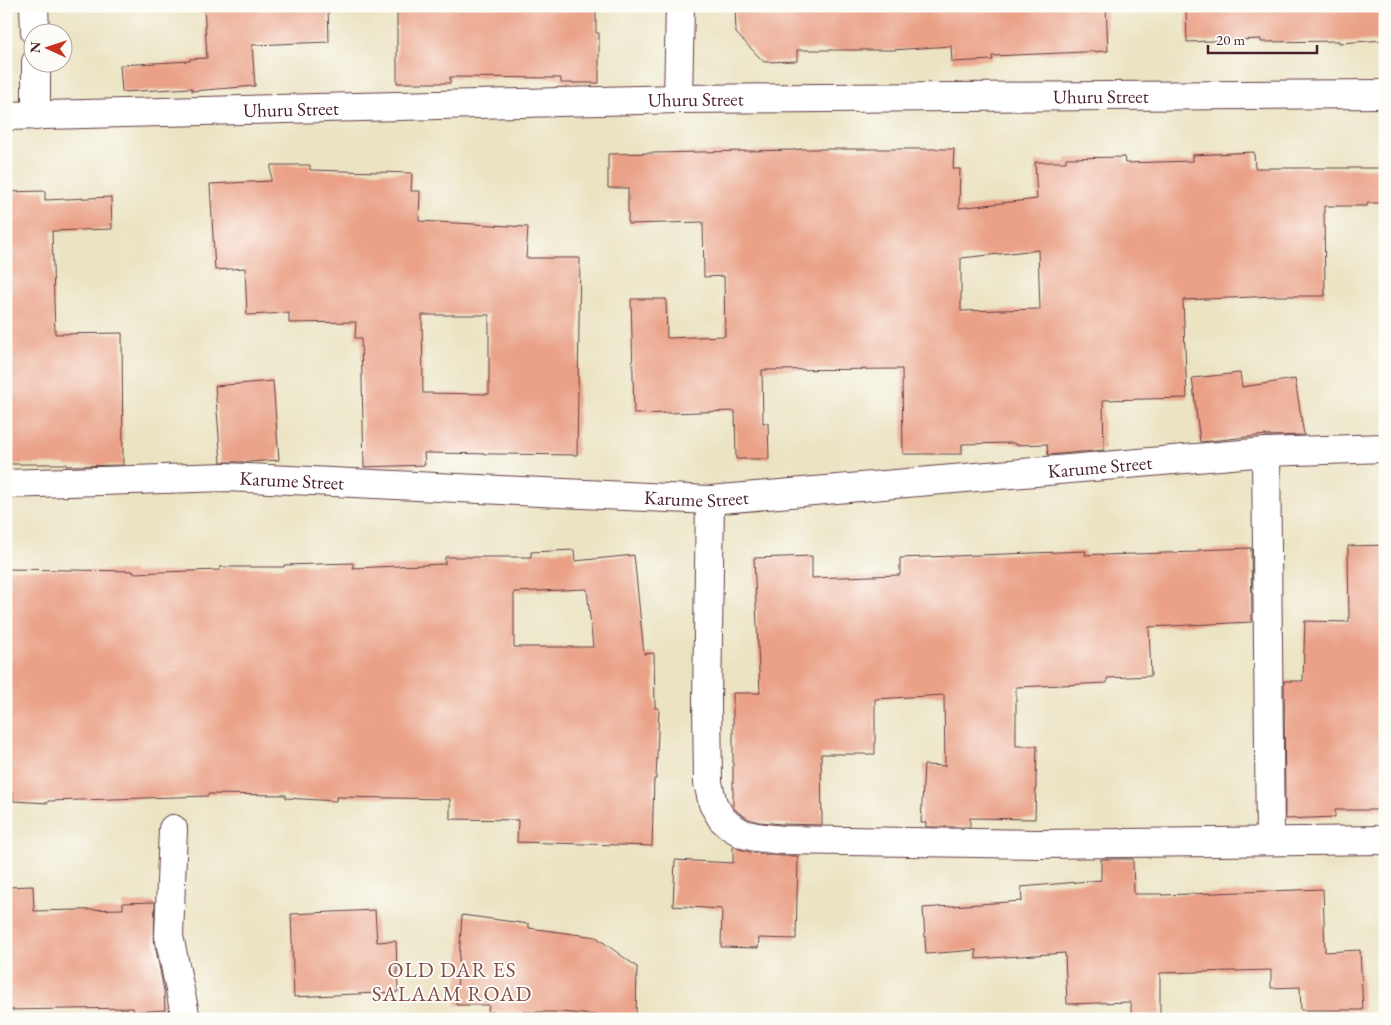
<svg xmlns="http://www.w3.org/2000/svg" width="1391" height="1025" font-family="'EB Garamond',serif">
<rect width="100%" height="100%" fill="#fdfcf7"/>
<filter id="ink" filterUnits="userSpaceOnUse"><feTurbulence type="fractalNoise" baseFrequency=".02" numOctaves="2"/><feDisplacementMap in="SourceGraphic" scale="10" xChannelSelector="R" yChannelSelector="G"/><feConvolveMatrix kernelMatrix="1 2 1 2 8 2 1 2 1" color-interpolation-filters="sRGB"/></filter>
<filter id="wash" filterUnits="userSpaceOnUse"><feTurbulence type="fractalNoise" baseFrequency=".0096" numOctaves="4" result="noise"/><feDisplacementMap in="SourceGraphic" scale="20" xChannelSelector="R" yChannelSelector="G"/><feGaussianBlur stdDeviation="1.12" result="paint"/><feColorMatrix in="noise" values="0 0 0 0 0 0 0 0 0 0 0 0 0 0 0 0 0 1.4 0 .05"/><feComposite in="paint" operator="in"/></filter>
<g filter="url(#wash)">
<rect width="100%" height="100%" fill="#ebe3c2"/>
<g id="blocks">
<g fill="#eaa187" fill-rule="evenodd">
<path d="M 204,6 L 328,6 L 329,42 L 252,45 L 255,86 L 192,91 L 192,88 L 122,92 L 120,65 L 190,61 L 190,59 L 207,58 Z"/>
<path d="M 397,6 L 596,6 L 596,33 L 599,33 L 599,83 L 561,83 L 561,78 L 450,77 L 450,83 L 397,83 Z"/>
<path d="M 735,6 L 1106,6 L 1108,51 L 992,56 L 993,60 L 952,62 L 951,46 L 892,50 L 797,50 L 797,61 L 764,62 L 736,33 Z"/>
<path d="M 1186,6 L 1385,6 L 1385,40 L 1339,43 L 1339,41 L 1261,42 L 1261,39 L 1187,42 Z"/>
<path d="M 802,149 L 954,149 L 953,169 L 960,169 L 959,208 L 1037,199 L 1035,162 L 1066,162 L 1066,158 L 1124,157 L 1125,163 L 1193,161 L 1193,155 L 1254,152 L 1255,168 L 1385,168 L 1385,203 L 1368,203 L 1367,206 L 1324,206 L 1325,296 L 1276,296 L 1183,300 L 1187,398 L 1103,400 L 1104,450 L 1048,455 L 1047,444 L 1015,445 L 1014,443 L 962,444 L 962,454 L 903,454 L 902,369 L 762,370 L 763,423 L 768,423 L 769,459 L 736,459 L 735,411 L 634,414 L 631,299 L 666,299 L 667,338 L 725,336 L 724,276 L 704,277 L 703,222 L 628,224 L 628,188 L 608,188 L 608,154 L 793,150 ZM 1038,250 L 1040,309 L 961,311 L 961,258 Z"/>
<path d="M 271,165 L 310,165 L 310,170 L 412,173 L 411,191 L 420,191 L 419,221 L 528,227 L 526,258 L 580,258 L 577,455 L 424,453 L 425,465 L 364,467 L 361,338 L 355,338 L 356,322 L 289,323 L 289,313 L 247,315 L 245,268 L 215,270 L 210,184 L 271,181 ZM 422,315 L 489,315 L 489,394 L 423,393 Z"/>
<path d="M 45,191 L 45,200 L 111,197 L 112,229 L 52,231 L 55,334 L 122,333 L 123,465 L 66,466 L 66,464 L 6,464 L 6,192 Z"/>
<path d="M 1240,373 L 1242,387 L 1295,379 L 1304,435 L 1266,436 L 1266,435 L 1200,442 L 1192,378 Z"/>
<path d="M 273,381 L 279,460 L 248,462 L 221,462 L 215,386 Z"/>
<path d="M 1385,545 L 1385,810 L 1335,810 L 1335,817 L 1285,819 L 1284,681 L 1303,681 L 1305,621 L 1349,622 L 1348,546 Z"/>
<path d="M 1251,548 L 1252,622 L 1149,627 L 1151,676 L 1107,678 L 1107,683 L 1016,687 L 1016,746 L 1037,746 L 1035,819 L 970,818 L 970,827 L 926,827 L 926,823 L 921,823 L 924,765 L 945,766 L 944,695 L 875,699 L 875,754 L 821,754 L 822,825 L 783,824 L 759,822 L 749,819 L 739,813 L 733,807 L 733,693 L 760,693 L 754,558 L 812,556 L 812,578 L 900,575 L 900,558 L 1086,551 L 1085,555 L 1102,554 L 1102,555 L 1198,552 L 1198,550 Z"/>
<path d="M 574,550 L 575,561 L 634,555 L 644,654 L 654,653 L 655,708 L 659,708 L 656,779 L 654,779 L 652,846 L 517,842 L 518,820 L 450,819 L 450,799 L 336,797 L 336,801 L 286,798 L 286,795 L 208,794 L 208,796 L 48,801 L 48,803 L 13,801 L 13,794 L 6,794 L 6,569 L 133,571 L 133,573 L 220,570 L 220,567 L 284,567 L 284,565 L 353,563 L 353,568 L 445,564 L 445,557 L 531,557 L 531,552 ZM 587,589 L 593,647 L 514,647 L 514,592 Z"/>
<path d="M 733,846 L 739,849 L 754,853 L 780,856 L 798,856 L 796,939 L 759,938 L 758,948 L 721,947 L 722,909 L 673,906 L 675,860 L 733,863 Z"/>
<path d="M 1101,859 L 1133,859 L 1134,894 L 1162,894 L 1162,895 L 1323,889 L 1325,952 L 1360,950 L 1363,1010 L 1301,1010 L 1300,987 L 1271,988 L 1271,970 L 1160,973 L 1160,1014 L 1131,1015 L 1131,1002 L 1067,1004 L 1065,953 L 976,959 L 976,950 L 926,954 L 923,908 L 1022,901 L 1021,887 L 1101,880 Z"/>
<path d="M 33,886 L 34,911 L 123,909 L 123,903 L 155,902 L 154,939 L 164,991 L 165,1010 L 134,1012 L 133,1008 L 6,1010 L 6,887 Z"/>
<path d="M 375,910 L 377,942 L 396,941 L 398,992 L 294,997 L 291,914 Z"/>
<path d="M 462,915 L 529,924 L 529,928 L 596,937 L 637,967 L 636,1019 L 561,1012 L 488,1012 L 489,1005 L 456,1005 Z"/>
</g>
</g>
</g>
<g filter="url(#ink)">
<use href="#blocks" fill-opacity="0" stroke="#623c42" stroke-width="1"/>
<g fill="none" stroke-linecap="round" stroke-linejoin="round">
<defs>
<g id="minor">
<path d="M 34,6 L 35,32"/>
<path d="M 36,62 L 36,116"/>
<path d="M 678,99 L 680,6"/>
<path id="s1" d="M 6,116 L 678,99 L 1385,94"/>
<path d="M 1266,452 L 1270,841"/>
<path id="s2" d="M 6,484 L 226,477 L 710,500 L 1266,452 L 1385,448"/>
<path d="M 710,500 L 707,701 L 708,783 L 713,804 L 722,819 L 730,826 L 743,834 L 756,837 L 782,840 L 1038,844 L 1385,840"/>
<path d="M 173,829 L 169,936 L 186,1019"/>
</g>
</defs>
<use href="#minor" stroke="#623c42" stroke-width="30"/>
<use href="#minor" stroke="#fff" stroke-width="28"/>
</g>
</g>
<g text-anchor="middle" stroke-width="4" stroke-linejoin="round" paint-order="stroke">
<g font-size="19" fill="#4a1f2b" stroke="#fdfcf7">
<text dy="7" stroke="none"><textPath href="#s1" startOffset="1095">Uhuru Street</textPath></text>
<text dy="7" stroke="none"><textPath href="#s1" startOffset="690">Uhuru Street</textPath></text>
<text dy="7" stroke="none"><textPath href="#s1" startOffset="285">Uhuru Street</textPath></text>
<text dy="7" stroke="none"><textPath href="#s2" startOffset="1096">Karume Street</textPath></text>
<text dy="7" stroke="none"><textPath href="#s2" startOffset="286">Karume Street</textPath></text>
<text dy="7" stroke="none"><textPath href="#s2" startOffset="691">Karume Street</textPath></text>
</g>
<g font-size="21" letter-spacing="1" fill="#824c4b" stroke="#fdfcf7">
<text x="452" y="977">OLD DAR ES<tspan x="452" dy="24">SALAAM ROAD</tspan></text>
</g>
</g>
<rect width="1391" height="1025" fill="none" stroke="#fdfcf7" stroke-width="25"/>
<g transform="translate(48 48) rotate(273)"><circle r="24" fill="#fdfcf7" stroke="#b5a4a5"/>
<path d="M0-4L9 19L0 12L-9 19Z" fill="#c8321e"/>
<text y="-8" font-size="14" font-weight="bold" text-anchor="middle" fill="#4a1f2b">N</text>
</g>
<path d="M1208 45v8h109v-8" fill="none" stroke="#4a1f2b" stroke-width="2.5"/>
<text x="1216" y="45" font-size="15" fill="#4a1f2b" stroke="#fdfcf7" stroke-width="4" paint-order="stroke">20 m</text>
</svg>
